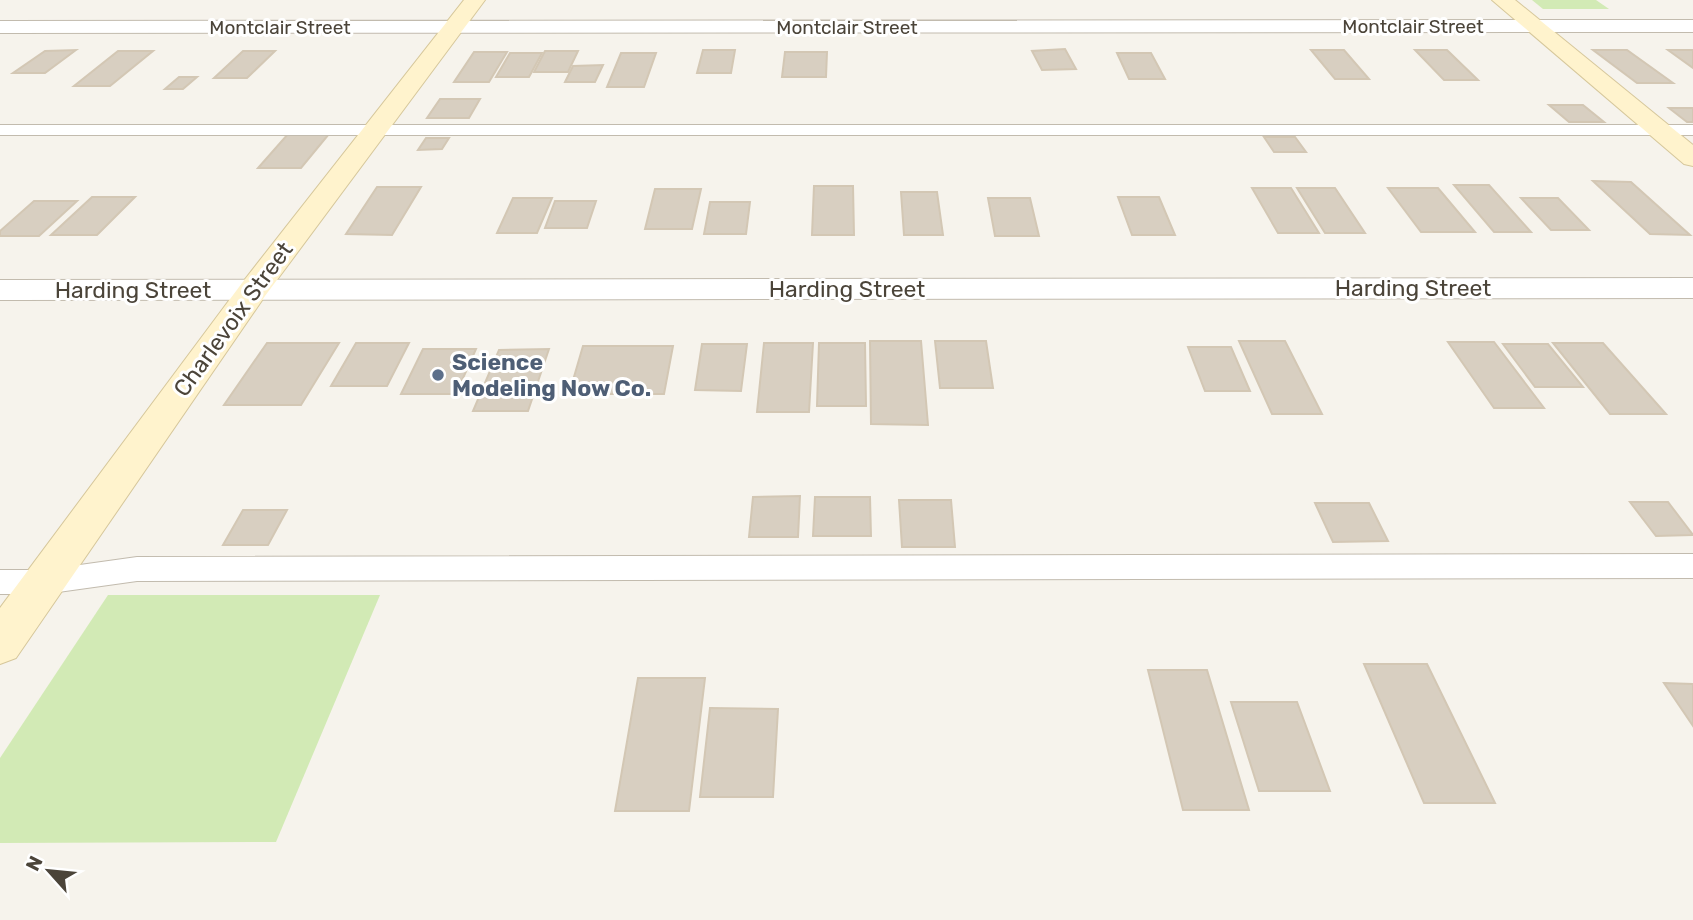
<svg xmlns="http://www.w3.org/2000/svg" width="1693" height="920" font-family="Rubik,sans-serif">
<rect width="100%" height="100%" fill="#f6f3ec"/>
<g fill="#d2eab5">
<path d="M 1532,0 L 1596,0 L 1609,9 L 1543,9 Z"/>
<path d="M 108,595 L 380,595 L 276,842 L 0,843 L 0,758 Z"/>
</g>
<g fill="#d8cfc1" stroke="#d3c7b4" stroke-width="2">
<path d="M 1065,49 L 1076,69 L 1042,70 L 1032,51 Z"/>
<path d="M 76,50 L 45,73 L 13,73 L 45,51 Z"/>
<path d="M 703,50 L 735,50 L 731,73 L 697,73 Z"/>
<path d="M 1311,50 L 1344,50 L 1369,79 L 1335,79 Z"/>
<path d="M 1415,50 L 1447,50 L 1478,80 L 1444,80 Z"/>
<path d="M 1593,50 L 1627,50 L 1673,83 L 1637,83 Z"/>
<path d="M 1668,50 L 1693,50 L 1693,68 Z"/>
<path d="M 118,51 L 153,51 L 110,86 L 74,86 Z"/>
<path d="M 243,51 L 275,51 L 247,78 L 214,78 Z"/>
<path d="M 545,51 L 578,51 L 568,72 L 534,72 Z"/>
<path d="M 474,52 L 507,52 L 489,82 L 454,82 Z"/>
<path d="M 785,52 L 827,52 L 826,77 L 782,77 Z"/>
<path d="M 510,53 L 542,53 L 529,77 L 496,77 Z"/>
<path d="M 621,53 L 656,53 L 644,87 L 607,87 Z"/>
<path d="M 1117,53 L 1151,53 L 1165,79 L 1129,79 Z"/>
<path d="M 603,65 L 595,82 L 565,82 L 573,66 Z"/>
<path d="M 179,77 L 197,77 L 183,89 L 165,89 Z"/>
<path d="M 440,99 L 480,99 L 469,118 L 427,118 Z"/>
<path d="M 1549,105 L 1583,105 L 1604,122 L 1569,122 Z"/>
<path d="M 1669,108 L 1693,108 L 1693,122 L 1687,122 Z"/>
<path d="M 288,134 L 329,134 L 301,168 L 258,168 Z"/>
<path d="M 1264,137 L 1295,137 L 1306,152 L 1274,152 Z"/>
<path d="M 426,138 L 449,138 L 442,149 L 418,150 Z"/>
<path d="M 1593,181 L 1631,182 L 1690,235 L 1650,234 Z"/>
<path d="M 1454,185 L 1489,185 L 1531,232 L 1494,232 Z"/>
<path d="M 814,186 L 853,186 L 854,235 L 812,235 Z"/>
<path d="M 377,187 L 421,187 L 392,235 L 346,234 Z"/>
<path d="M 1252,188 L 1291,188 L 1319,233 L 1278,233 Z"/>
<path d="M 1297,188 L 1335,188 L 1365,233 L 1325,233 Z"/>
<path d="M 1388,188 L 1438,188 L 1475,232 L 1421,232 Z"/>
<path d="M 655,189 L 701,189 L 692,229 L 645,229 Z"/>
<path d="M 901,192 L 937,192 L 943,235 L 904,235 Z"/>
<path d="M 92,197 L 135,197 L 97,235 L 51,235 Z"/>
<path d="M 1118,197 L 1159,197 L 1175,235 L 1132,235 Z"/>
<path d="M 513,198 L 552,198 L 537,233 L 497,233 Z"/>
<path d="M 988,198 L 1030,198 L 1039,236 L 995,236 Z"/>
<path d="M 1521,198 L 1558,198 L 1589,230 L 1551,230 Z"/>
<path d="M 34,201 L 77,201 L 39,236 L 0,236 L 0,231 Z"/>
<path d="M 555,201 L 596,201 L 587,228 L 545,228 Z"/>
<path d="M 710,202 L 750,202 L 746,234 L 704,234 Z"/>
<path d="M 870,341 L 921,341 L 928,425 L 871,424 Z"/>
<path d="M 935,341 L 986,341 L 993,388 L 940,388 Z"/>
<path d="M 1239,341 L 1285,341 L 1322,414 L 1272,414 Z"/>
<path d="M 1448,342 L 1494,342 L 1544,408 L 1494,408 Z"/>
<path d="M 267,343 L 339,343 L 301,405 L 224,405 Z"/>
<path d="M 356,343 L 409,343 L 387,386 L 331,386 Z"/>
<path d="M 764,343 L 813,343 L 809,412 L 757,412 Z"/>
<path d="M 819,343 L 865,343 L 866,406 L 817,406 Z"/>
<path d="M 1553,343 L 1603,343 L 1666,414 L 1610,414 Z"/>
<path d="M 702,344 L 747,344 L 741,391 L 695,390 Z"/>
<path d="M 1503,344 L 1548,344 L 1583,387 L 1535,387 Z"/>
<path d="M 583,346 L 673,346 L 664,394 L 569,394 Z"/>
<path d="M 1188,347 L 1231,347 L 1250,391 L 1205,391 Z"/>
<path d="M 423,349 L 476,349 L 456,394 L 401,394 Z"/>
<path d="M 549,349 L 528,411 L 473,411 L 499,350 Z"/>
<path d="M 800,496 L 798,537 L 749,537 L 753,497 Z"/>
<path d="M 815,497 L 870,497 L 871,536 L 813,536 Z"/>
<path d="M 899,500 L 951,500 L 955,547 L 902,547 Z"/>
<path d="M 1630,502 L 1668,502 L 1693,535 L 1656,536 Z"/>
<path d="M 1315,503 L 1369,503 L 1388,541 L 1333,542 Z"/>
<path d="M 243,510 L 287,510 L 268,545 L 223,545 Z"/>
<path d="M 1364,664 L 1427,664 L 1495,803 L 1424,803 Z"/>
<path d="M 1148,670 L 1207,670 L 1249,810 L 1183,810 Z"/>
<path d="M 638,678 L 705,678 L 689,811 L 615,811 Z"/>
<path d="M 1664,683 L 1693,684 L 1693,726 Z"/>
<path d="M 1231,702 L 1297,702 L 1330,791 L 1259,791 Z"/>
<path d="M 710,708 L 778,709 L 773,797 L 700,797 Z"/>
</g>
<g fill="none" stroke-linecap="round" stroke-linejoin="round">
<defs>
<g id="lane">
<rect x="0" y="125" width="1693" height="10"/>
<path d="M 1693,554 L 1693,578 L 137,581 L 44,594 L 0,594 L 0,570 L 44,570 L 137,557 Z"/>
</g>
<g id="street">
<path d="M 1693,20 L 1693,32 L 0,33 L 0,21 Z"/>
<path d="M 1693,278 L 1693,298 L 0,300 L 0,280 Z"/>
</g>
<g id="secondary">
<path d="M 464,0 L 485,0 L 265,296 L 16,658 L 0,664 L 0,608 L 242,283 Z"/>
<path d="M 1492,0 L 1515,0 L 1693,145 L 1693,166 L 1684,164 Z"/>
</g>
</defs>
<use href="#lane" stroke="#c2bbae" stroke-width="2"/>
<use href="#street" stroke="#c2bbae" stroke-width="2"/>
<use href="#secondary" stroke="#d6c79b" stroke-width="2"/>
<use href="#lane" fill="#fff" fill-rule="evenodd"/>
<use href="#street" fill="#fff" fill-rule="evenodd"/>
<use href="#secondary" fill="#fff3cd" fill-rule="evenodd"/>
</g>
<circle fill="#5c6f8a" stroke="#fff" stroke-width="2.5" cx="438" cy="375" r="7"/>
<g text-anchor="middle" stroke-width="6" stroke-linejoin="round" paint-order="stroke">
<g font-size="19" fill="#4b4439" stroke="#fff">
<text x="1413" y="33">Montclair Street</text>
<text x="280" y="34">Montclair Street</text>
<text x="847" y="34">Montclair Street</text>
</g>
<g font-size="23" fill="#4b4439" stroke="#fff">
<text x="1413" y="296">Harding Street</text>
<text x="847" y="297">Harding Street</text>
<text x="133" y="298">Harding Street</text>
<text transform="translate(233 319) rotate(-54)" y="8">Charlevoix Street</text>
</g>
<g font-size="23" font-weight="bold" fill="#4e5e75" stroke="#fff" text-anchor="start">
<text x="452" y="370">Science<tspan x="452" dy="26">Modeling Now Co.</tspan></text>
</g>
</g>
<g transform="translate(49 871) rotate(297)" stroke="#ffffff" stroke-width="5" paint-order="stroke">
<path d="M0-5L12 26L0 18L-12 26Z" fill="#4b4439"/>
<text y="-10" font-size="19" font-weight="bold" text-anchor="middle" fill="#4b4439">N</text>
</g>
</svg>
